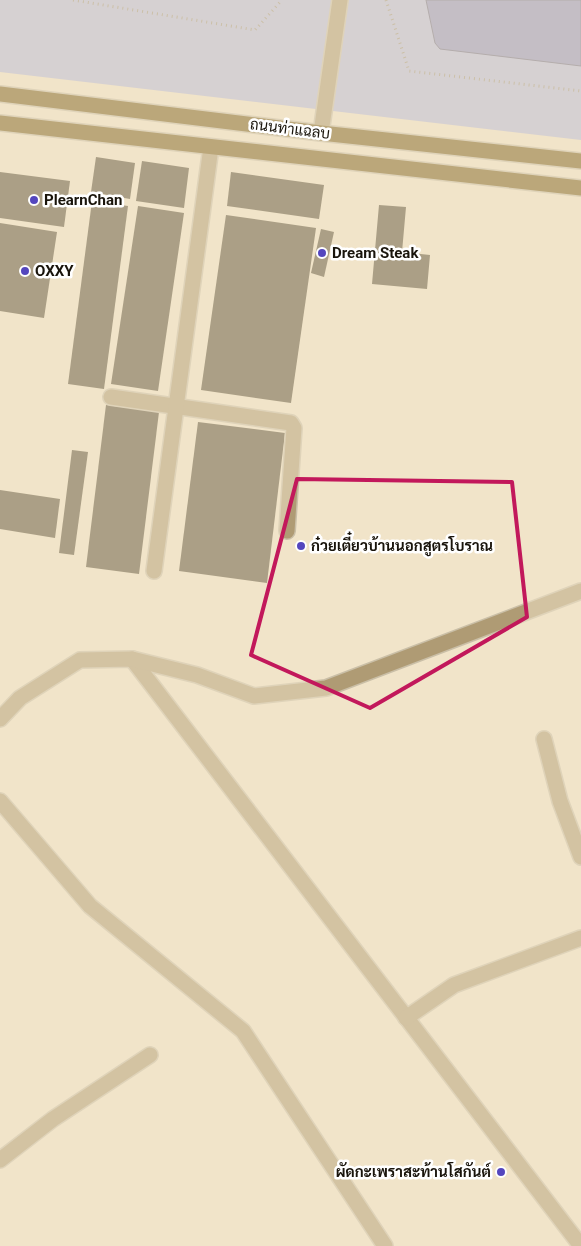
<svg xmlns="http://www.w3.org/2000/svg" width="581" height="1246" font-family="Roboto,Sarabun,sans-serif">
<rect width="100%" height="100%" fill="#f1e4c9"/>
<path fill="#b7badd" d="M 0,0 L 581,0 L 581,140 L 0,72 Z"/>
<path fill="#8f91c1" stroke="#6c6c8a" d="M 426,0 L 581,0 L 581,66 L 440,49 L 435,43 Z"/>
<g fill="#574c35">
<path d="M 96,157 L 135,163 L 130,199 L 91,192 Z"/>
<path d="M 142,161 L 189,168 L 184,208 L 136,201 Z"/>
<path d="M 0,172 L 70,181 L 64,227 L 0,218 Z"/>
<path d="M 231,172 L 324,185 L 319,219 L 227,206 Z"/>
<path d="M 92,201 L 128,206 L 104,389 L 68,384 Z"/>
<path d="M 379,205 L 406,207 L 402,252 L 430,255 L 427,289 L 372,284 Z"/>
<path d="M 138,206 L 184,213 L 158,391 L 111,384 Z"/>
<path d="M 226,215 L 316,228 L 291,403 L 201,390 Z"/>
<path d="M 0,223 L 57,232 L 44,318 L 0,311 Z"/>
<path d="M 321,229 L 334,232 L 324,277 L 311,273 Z"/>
<path d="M 106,405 L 159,412 L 139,574 L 86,567 Z"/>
<path d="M 198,422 L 285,433 L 267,583 L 179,571 Z"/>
<path d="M 72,450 L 88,452 L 74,555 L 59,553 Z"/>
<path d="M 0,490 L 60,499 L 55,538 L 0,529 Z"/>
</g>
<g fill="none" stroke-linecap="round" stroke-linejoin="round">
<defs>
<g id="minor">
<path d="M 321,133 L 340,0"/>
<path d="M 111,397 L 291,423 L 294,428 L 287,531"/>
<path d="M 154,571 L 211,147"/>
<path d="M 132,659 L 581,1246"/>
<path d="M 0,719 L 20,698 L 80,660 L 132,659 L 197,675 L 254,696 L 326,688 L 581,591"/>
<path d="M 544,739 L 560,801 L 581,857"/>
<path d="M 0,801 L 90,906 L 243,1031 L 385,1246"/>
<path d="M 406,1018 L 454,985 L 581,938"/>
<path d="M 0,1160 L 53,1119 L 150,1055"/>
</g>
<g id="major">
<path d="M 0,94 L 321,133 L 581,161"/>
<path d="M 0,123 L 581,188"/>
</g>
</defs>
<use href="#minor" stroke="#cabfa7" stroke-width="18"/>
<use href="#major" stroke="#cabfa7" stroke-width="18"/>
<g stroke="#9f9580" stroke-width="3" stroke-dasharray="1 4" stroke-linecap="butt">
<path d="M 73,0 L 255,30 L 282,0"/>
<path d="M 386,0 L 409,71 L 581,91"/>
</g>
<use href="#minor" stroke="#af9b74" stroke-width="15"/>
<use href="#major" stroke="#7a5e1c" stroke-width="15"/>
</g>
<path d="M0 0H581V1246H0ZM 297,479 L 512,482 L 527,617 L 370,708 L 251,655 Z" fill="#f1e4c9" fill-opacity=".55" fill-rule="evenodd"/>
<path fill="none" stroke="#c2185b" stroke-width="4" stroke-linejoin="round" d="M 297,479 L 512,482 L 527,617 L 370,708 L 251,655 Z"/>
<g fill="#5446be" stroke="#fff" stroke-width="2">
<circle cx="34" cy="200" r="5"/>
<circle cx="322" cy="253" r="5"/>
<circle cx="25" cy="271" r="5"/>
<circle cx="301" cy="546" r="5"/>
<circle cx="501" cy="1172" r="5"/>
</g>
<g text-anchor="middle" stroke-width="5" stroke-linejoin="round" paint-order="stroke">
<g font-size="15" fill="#19140b" stroke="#fff">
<text transform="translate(290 129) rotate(7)" y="5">ถนนท่าแฉลบ</text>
</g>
<g font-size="15" font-weight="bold" fill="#19140b" stroke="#fff" text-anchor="start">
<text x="44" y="205">PlearnChan</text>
<text x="332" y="258">Dream Steak</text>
<text x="35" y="276">OXXY</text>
<text x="311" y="551">ก๋วยเตี๋ยวบ้านนอกสูตรโบราณ</text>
<text x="491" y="1177" text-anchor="end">ผัดกะเพราสะท้านโสกันต์</text>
</g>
</g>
</svg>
